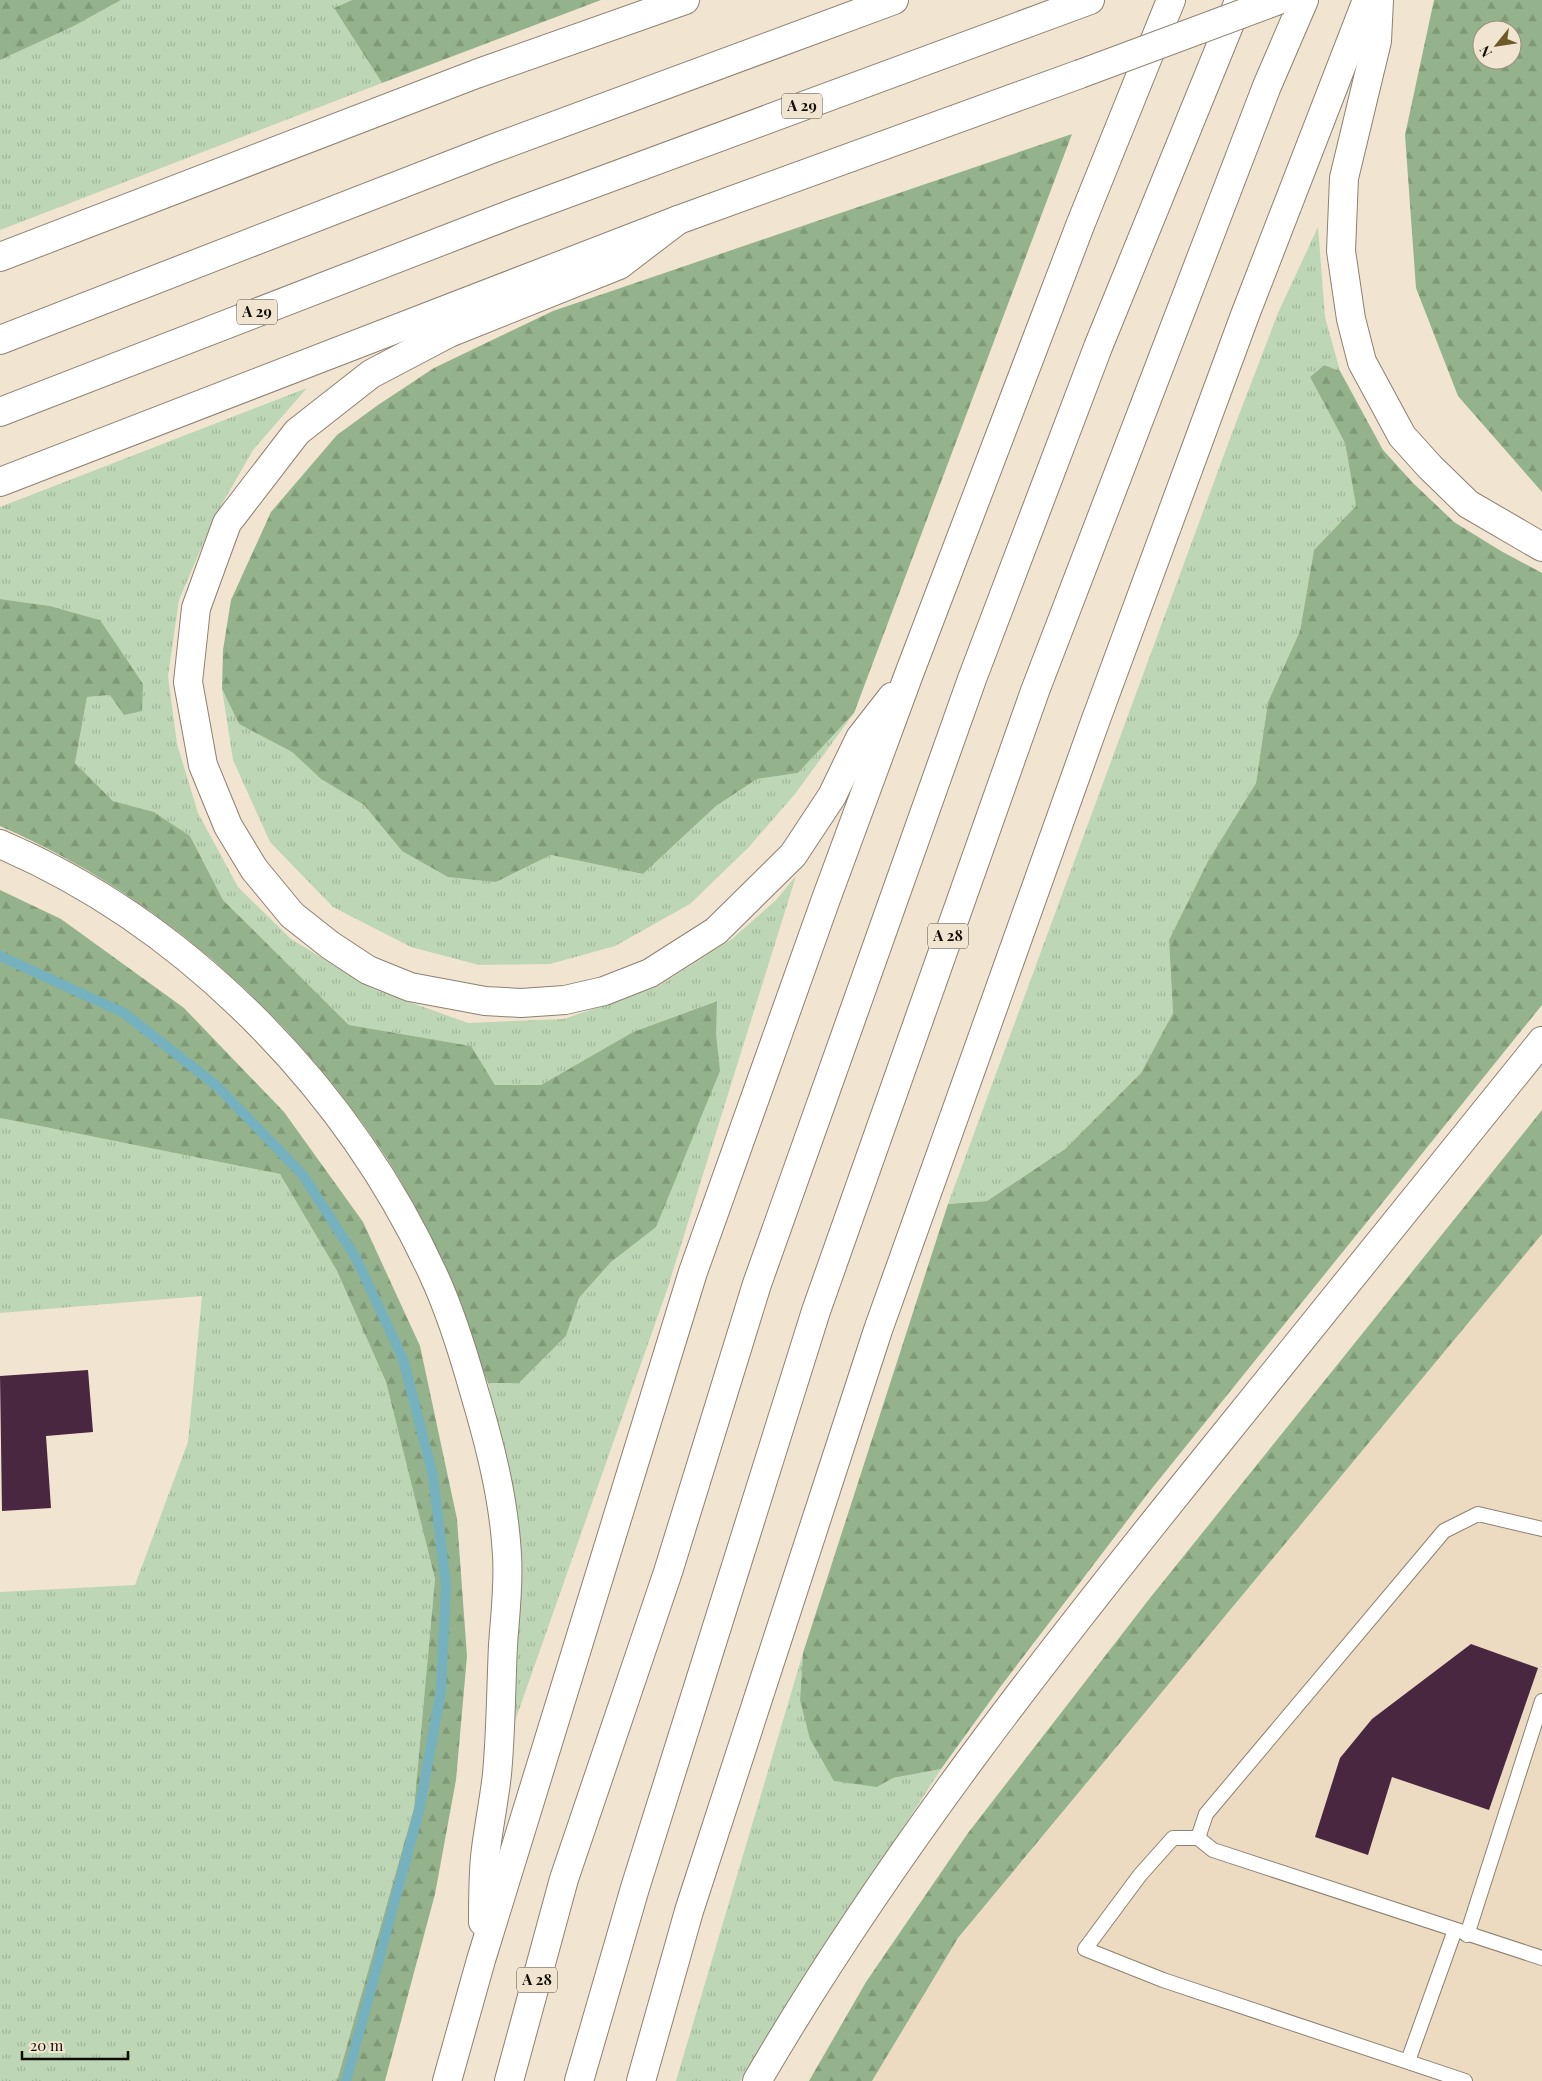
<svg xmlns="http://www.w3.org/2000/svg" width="1542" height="2081" font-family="'Playfair Display',serif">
<defs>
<pattern id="grass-tufts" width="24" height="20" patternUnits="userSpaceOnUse" patternTransform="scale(1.25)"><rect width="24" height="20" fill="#bdd6b6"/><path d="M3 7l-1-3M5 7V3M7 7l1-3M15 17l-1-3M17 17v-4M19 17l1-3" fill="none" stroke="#a1b69b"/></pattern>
<pattern id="forest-firs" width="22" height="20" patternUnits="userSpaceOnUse" patternTransform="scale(1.25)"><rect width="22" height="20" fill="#94b38c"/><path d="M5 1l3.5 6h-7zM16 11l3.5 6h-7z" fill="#7f9977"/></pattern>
</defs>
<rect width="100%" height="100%" fill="#f1e4d1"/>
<path fill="#ecdbc1" d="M 1542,1234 L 1542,2081 L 872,2081 L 958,1939 Z"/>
<g fill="url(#grass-tufts)">
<path d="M 121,0 L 352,0 L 334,8 L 382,83 L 0,230 L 0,60 L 74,26 Z"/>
<path d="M 1318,227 L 1325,317 L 1340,371 L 1324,365 L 1310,377 L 1345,443 L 1356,506 L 1314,550 L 1300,631 L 1268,702 L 1256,783 L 1208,861 L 1169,940 L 1173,1013 L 1141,1073 L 1065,1149 L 987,1201 L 948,1204 L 1232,433 L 1278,313 Z"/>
<path d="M 307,388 L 253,450 L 214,518 L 179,600 L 168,676 L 177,744 L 198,813 L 238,887 L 291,939 L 373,989 L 468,1023 L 564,1019 L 659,986 L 732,939 L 776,900 L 796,876 L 667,1290 L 515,1721 L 520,1581 L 500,1436 L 488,1383 L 519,1383 L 566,1336 L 579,1298 L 611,1262 L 629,1247 L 716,1034 L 716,1001 L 633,1032 L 541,1085 L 495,1085 L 470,1046 L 349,1025 L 223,900 L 190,836 L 154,812 L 113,801 L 75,763 L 87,697 L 110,695 L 100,620 L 50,606 L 0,599 L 0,507 Z"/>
<path d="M 222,689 L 239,724 L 292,752 L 321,779 L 364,805 L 402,851 L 496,882 L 551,855 L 643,874 L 716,806 L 757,779 L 798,773 L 854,713 L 795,794 L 748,848 L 690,904 L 615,946 L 550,964 L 479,965 L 411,947 L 333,907 L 270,842 L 233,760 Z"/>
<path d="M 0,1118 L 280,1174 L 337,1271 L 386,1382 L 435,1579 L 414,1808 L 337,2081 L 0,2081 L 0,1592 L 135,1585 L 188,1442 L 202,1296 L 0,1313 Z"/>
<path d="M 803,1653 L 800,1700 L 877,1787 L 893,1778 L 941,1769 L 740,2081 L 676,2081 Z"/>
</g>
<g fill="url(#forest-firs)" fill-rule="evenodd">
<path d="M 0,0 L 121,0 L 74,26 L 0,60 Z"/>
<path d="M 352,0 L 601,0 L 382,83 L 334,8 Z"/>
<path d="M 1434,0 L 1542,0 L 1542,492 L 1458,396 L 1416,288 L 1405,135 ZM 1482,30 L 1512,30 L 1512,60 L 1482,60 Z"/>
<path d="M 1072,134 L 854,713 L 798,773 L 757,779 L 716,806 L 643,874 L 551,855 L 496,882 L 448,877 L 402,851 L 364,805 L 321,779 L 292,752 L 239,724 L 222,689 L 223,650 L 231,600 L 271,512 L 337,435 L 378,405 L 434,368 L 553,311 Z"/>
<path d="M 1324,365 L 1340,371 L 1383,450 L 1413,483 L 1454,522 L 1501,551 L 1542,573 L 1542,1005 L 1149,1492 L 1001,1686 L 941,1769 L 893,1778 L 877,1787 L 834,1781 L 810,1739 L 800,1700 L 803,1653 L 948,1204 L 987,1201 L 1065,1149 L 1141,1073 L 1173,1013 L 1169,940 L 1208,861 L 1256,783 L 1268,702 L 1300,631 L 1314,550 L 1356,506 L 1345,443 L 1310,377 Z"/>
<path d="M 0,599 L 50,606 L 100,620 L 143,684 L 142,711 L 124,715 L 110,695 L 87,697 L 75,763 L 113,801 L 154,812 L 190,836 L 223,900 L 349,1025 L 471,1046 L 495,1085 L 541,1085 L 633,1032 L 717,1001 L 716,1034 L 720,1071 L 656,1227 L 611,1262 L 579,1298 L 566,1336 L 519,1383 L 488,1383 C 462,1317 438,1251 405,1189 C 390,1161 371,1134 352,1109 C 261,987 140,887 0,826 Z"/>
<path d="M 0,890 L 61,919 L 184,1008 L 284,1112 L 363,1222 L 420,1346 L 457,1519 L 467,1656 L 456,1780 L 435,1894 L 385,2081 L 337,2081 L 414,1808 L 435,1579 L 386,1382 L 337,1271 L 280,1174 L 0,1118 Z"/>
<path d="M 1542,1110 L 1542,1234 L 958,1938 L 872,2081 L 809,2081 L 866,1982 L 968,1833 L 1150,1598 Z"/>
</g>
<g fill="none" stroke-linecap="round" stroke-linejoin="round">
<path stroke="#76b1bf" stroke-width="10" d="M 0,956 L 124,1013 L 217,1086 L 303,1175 L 356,1258 L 403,1359 L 433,1476 L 446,1586 L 441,1691 L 419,1811 L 346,2081"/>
</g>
<g fill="#492741">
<path d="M 88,1370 L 93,1432 L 46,1436 L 51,1508 L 2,1511 L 0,1376 Z"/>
<path d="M 1471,1644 L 1538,1668 L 1489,1810 L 1392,1777 L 1368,1855 L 1315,1837 L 1340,1758 L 1372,1719 Z"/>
</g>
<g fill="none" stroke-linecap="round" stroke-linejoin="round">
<defs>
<g id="lane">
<path d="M 1542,1529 L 1478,1514 L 1444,1531 L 1206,1814 L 1198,1838 L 1213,1850 L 1542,1958"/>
<path d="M 1198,1838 L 1173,1838 L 1140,1875 L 1085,1949 L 1163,1980 L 1465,2081"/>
<path d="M 1467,1935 L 1542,1701"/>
<path d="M 1408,2061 L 1455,1930"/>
</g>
<g id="highway">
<path d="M 1379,0 L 1377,41 L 1344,178 L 1341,251 L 1351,319 L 1362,362 L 1402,436 L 1430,467 L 1468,504 L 1542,547"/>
<path d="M 678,220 L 619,265 L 449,333 L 371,374 L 297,432 L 227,523 L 196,608 L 188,682 L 203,765 L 228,826 L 254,869 L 292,915 L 330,945 L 368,970 L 410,987 L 485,1001 L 521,1003 L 565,1000 L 604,991 L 650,973 L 716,931 L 793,855 L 832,796 L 860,738 L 892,697"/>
<path d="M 0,257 L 476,74 L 685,0"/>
<path d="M 0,340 L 489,150 L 894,0"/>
<path d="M 0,412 L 514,213 L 1090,0"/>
<path d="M 0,482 L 678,220 L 1080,74"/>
<path d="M 0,844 C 189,925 349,1090 434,1276 C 451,1313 463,1352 474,1391 C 490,1445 504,1499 507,1555 C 509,1585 505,1616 503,1645 C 501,1688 501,1731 497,1774 C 494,1802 488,1829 485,1857 C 483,1879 483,1900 483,1922"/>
<path d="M 447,2081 L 481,1960 L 693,1272 L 826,899 L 909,674 L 1081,223 L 1171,0"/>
<path d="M 509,2081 L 564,1879 L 668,1572 L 757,1284 L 972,679 L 1098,347 L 1239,1"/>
<path d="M 579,2081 L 635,1888 L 816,1311 L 1035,691 L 1267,86 L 1304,0"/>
<path d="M 641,2081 L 689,1911 L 878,1330 L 1095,722 L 1245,315 L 1367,0"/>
<path d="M 757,2081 C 888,1856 1049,1652 1213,1449 C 1322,1313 1431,1177 1542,1041"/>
</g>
</defs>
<use href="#lane" stroke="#8d8170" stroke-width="16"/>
<use href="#highway" stroke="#8d8170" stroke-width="30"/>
<use href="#lane" stroke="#fff" stroke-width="14"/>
<use href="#highway" stroke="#fff" stroke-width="28"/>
<defs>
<path id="highway-bridge" d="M 1080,74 L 1279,0"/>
</defs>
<use href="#highway-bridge" stroke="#8d8170" stroke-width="30" stroke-linecap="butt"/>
<use href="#highway-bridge" stroke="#fff" stroke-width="28"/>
</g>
<g text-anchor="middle" stroke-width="5" stroke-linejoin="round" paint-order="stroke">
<g fill="#f1e4d1" stroke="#544d43" stroke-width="1">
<rect x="782" y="93.5" width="40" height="25" rx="4"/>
<rect x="237" y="299.5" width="40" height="25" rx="4"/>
<rect x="928" y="923.5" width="40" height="25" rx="4"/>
<rect x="517" y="1967.5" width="40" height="25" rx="4"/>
</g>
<g font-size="15" font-weight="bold" fill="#100c06">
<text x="802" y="111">A 29</text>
<text x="257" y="317">A 29</text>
<text x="948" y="941">A 28</text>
<text x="537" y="1985">A 28</text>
</g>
</g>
<g transform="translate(1497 45) rotate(240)"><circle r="24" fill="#f1e4d1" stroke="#978e80"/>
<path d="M0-4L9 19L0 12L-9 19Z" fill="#6e5928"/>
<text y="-8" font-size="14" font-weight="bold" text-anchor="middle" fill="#100c06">N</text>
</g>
<path d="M22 2051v8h106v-8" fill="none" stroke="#100c06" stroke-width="2.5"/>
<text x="30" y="2051" font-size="15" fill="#100c06" stroke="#f1e4d1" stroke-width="4" paint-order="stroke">20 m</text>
</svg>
